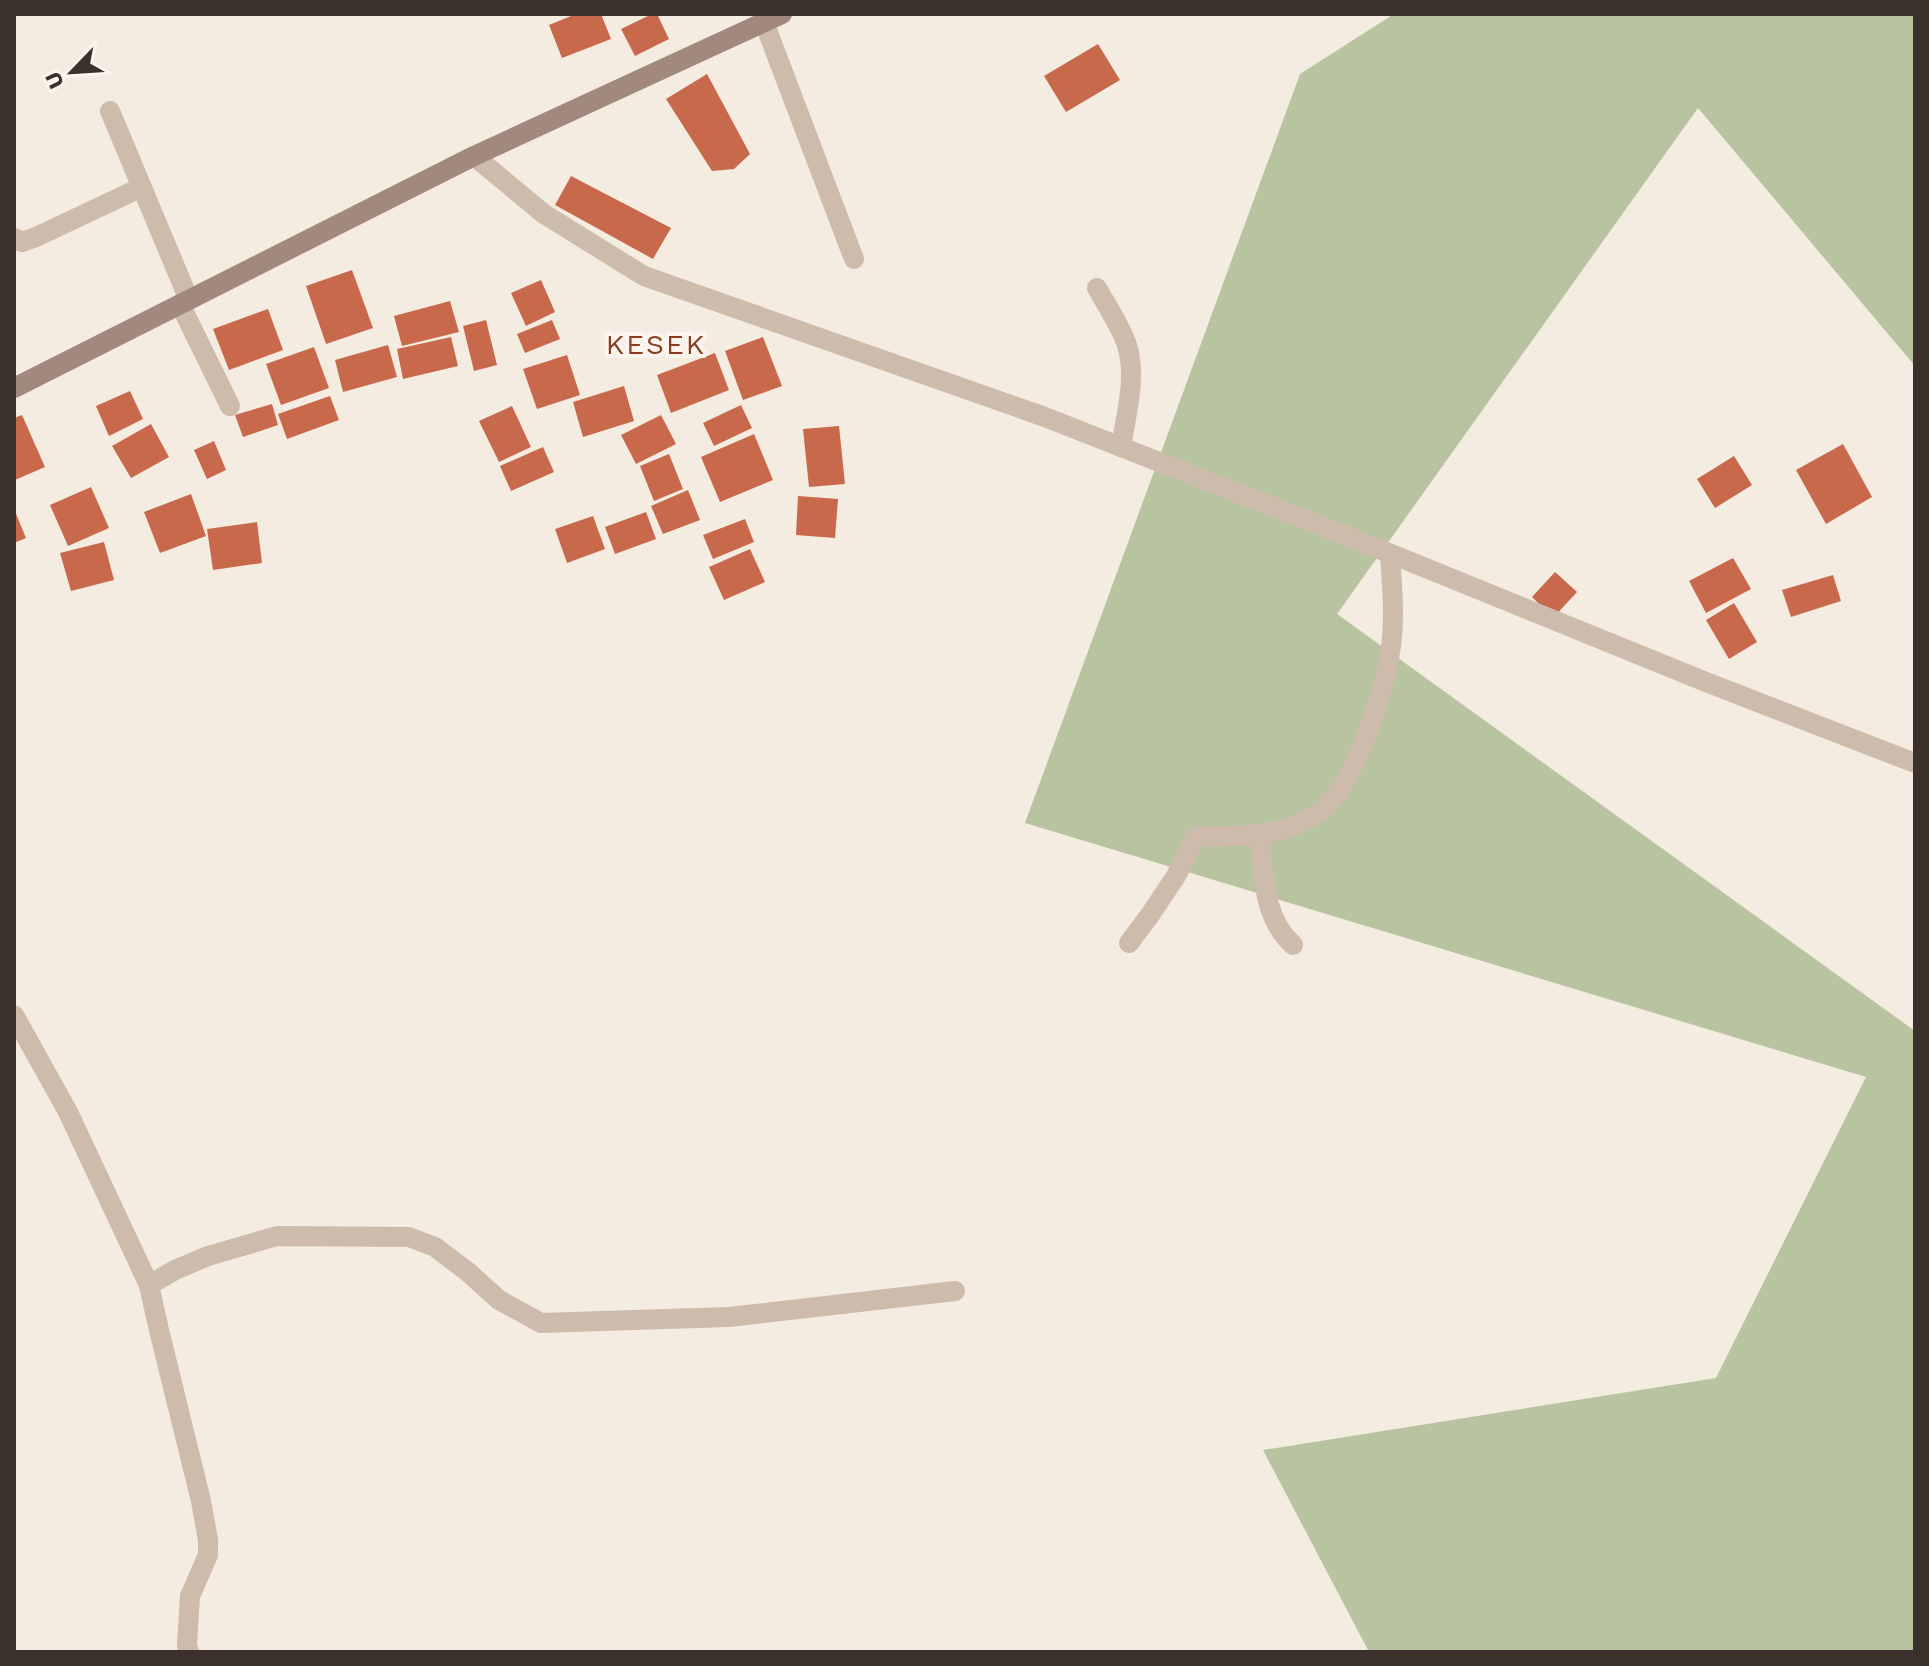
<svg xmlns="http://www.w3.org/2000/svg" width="1929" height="1666" font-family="'Work Sans',sans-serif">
<rect width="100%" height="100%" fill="#f4ebe1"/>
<path fill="#b8c4a0" d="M 1394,14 L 1915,14 L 1915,366 L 1698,108 L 1337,614 L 1915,1031 L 1915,1652 L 1369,1652 L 1263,1450 L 1716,1378 L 1866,1077 L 1025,823 L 1300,74 Z"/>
<g fill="#c8694b">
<path d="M 576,14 L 601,14 L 611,39 L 562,58 L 549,25 Z"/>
<path d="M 652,14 L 657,14 L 669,39 L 635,56 L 621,29 Z"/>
<path d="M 1098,44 L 1120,80 L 1066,112 L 1044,76 Z"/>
<path d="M 707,74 L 750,154 L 734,169 L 712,171 L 666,99 Z"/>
<path d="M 571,176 L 671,228 L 653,259 L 555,205 Z"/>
<path d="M 352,270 L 373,328 L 326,344 L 306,286 Z"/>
<path d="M 541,280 L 555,312 L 526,326 L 511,293 Z"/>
<path d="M 450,301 L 459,332 L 402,346 L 394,316 Z"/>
<path d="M 268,309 L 283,350 L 229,370 L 213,329 Z"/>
<path d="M 486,320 L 497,365 L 474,371 L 463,326 Z"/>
<path d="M 552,320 L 560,339 L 525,353 L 517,334 Z"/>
<path d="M 451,337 L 458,366 L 403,379 L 397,349 Z"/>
<path d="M 763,337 L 782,386 L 743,400 L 725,351 Z"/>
<path d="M 388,345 L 397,377 L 343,392 L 335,360 Z"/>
<path d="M 314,347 L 329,388 L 281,405 L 266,364 Z"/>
<path d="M 715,353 L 729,390 L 671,413 L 657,375 Z"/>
<path d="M 567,355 L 580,395 L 537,409 L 523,369 Z"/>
<path d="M 624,386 L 634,421 L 583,437 L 573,402 Z"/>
<path d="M 130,391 L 143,419 L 109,436 L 96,406 Z"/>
<path d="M 330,396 L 339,420 L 287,439 L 278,414 Z"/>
<path d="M 272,404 L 278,425 L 243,437 L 235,415 Z"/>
<path d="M 741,405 L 752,428 L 714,446 L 703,423 Z"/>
<path d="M 512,406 L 531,447 L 499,462 L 479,421 Z"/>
<path d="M 22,415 L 45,467 L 15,480 L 14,418 Z"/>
<path d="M 661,415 L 676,444 L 636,464 L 621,435 Z"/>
<path d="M 151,424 L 169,457 L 131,478 L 112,446 Z"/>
<path d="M 839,426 L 845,484 L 809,487 L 803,429 Z"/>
<path d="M 754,434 L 773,480 L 720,502 L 701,457 Z"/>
<path d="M 214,441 L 226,470 L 207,479 L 194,450 Z"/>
<path d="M 1843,444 L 1872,497 L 1826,524 L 1796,470 Z"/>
<path d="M 543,447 L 554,472 L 511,491 L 500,466 Z"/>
<path d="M 669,454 L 683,489 L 654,501 L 640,466 Z"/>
<path d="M 1734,456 L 1752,485 L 1715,508 L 1697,479 Z"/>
<path d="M 91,487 L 109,528 L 68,546 L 50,505 Z"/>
<path d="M 688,490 L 700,520 L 663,534 L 651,506 Z"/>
<path d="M 191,494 L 206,536 L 160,553 L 144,512 Z"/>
<path d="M 798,496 L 838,499 L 835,538 L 796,535 Z"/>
<path d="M 14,509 L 26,538 L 14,543 Z"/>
<path d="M 646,512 L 656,539 L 615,554 L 605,527 Z"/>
<path d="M 593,516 L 605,549 L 567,563 L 555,529 Z"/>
<path d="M 745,519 L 754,542 L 713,559 L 703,535 Z"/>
<path d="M 257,522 L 262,563 L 213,570 L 207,529 Z"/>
<path d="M 104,542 L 114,580 L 71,591 L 60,553 Z"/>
<path d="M 750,549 L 765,582 L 724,600 L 709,567 Z"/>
<path d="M 1733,558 L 1751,589 L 1706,613 L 1689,581 Z"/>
<path d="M 1555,572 L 1577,592 L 1553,618 L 1532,597 Z"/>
<path d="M 1833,575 L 1841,601 L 1791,617 L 1782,590 Z"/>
<path d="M 1734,603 L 1757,642 L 1729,659 L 1706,620 Z"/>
</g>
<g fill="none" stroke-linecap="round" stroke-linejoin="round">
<g stroke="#cdbbac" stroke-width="20">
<path d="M 764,22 L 854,259"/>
<path d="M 110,111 L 189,300"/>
<path d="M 474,156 L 544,214 L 644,276 L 1045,417 L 1352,538 L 1706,682 L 1915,763"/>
<path d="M 14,238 L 22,242 L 36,237 L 142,187"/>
<path d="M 1097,288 C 1107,306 1120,325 1127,345 C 1137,378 1126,414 1121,447"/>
<path d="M 180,304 L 230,406"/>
<path d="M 1259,833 C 1264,872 1262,917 1293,945"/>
<path d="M 1129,943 L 1150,915 L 1176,876 L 1196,836 C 1228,837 1275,837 1304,821 C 1317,815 1329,805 1337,794 C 1362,758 1385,690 1391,646 C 1395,615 1392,585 1390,554"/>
<path d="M 14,1015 L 68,1112 L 149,1285"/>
<path d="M 189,1652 L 187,1645 L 190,1596 L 208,1555 L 208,1540 L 201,1501 L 158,1326 L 149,1285 L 175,1270 L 208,1256 L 277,1236 L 409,1237 L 435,1247 L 468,1272 L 499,1300 L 541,1323 L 729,1317 L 955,1291"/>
</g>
<path stroke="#a18a7d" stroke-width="20" d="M 14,388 L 474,156 L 782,14"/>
</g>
<g text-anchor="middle" stroke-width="8" stroke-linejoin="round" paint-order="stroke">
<g font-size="28" letter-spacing="2" fill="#8c3b22" stroke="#fbf5ee">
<text x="656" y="354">KESEK</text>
</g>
</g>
<rect width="1929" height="1666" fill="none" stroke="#3b302b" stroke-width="32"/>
<g transform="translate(72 72) rotate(245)" stroke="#fbf5ee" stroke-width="6" paint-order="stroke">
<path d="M0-6L14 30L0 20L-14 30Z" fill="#3b302b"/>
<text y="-12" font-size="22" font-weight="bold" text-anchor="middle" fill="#3b302b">U</text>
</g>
</svg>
